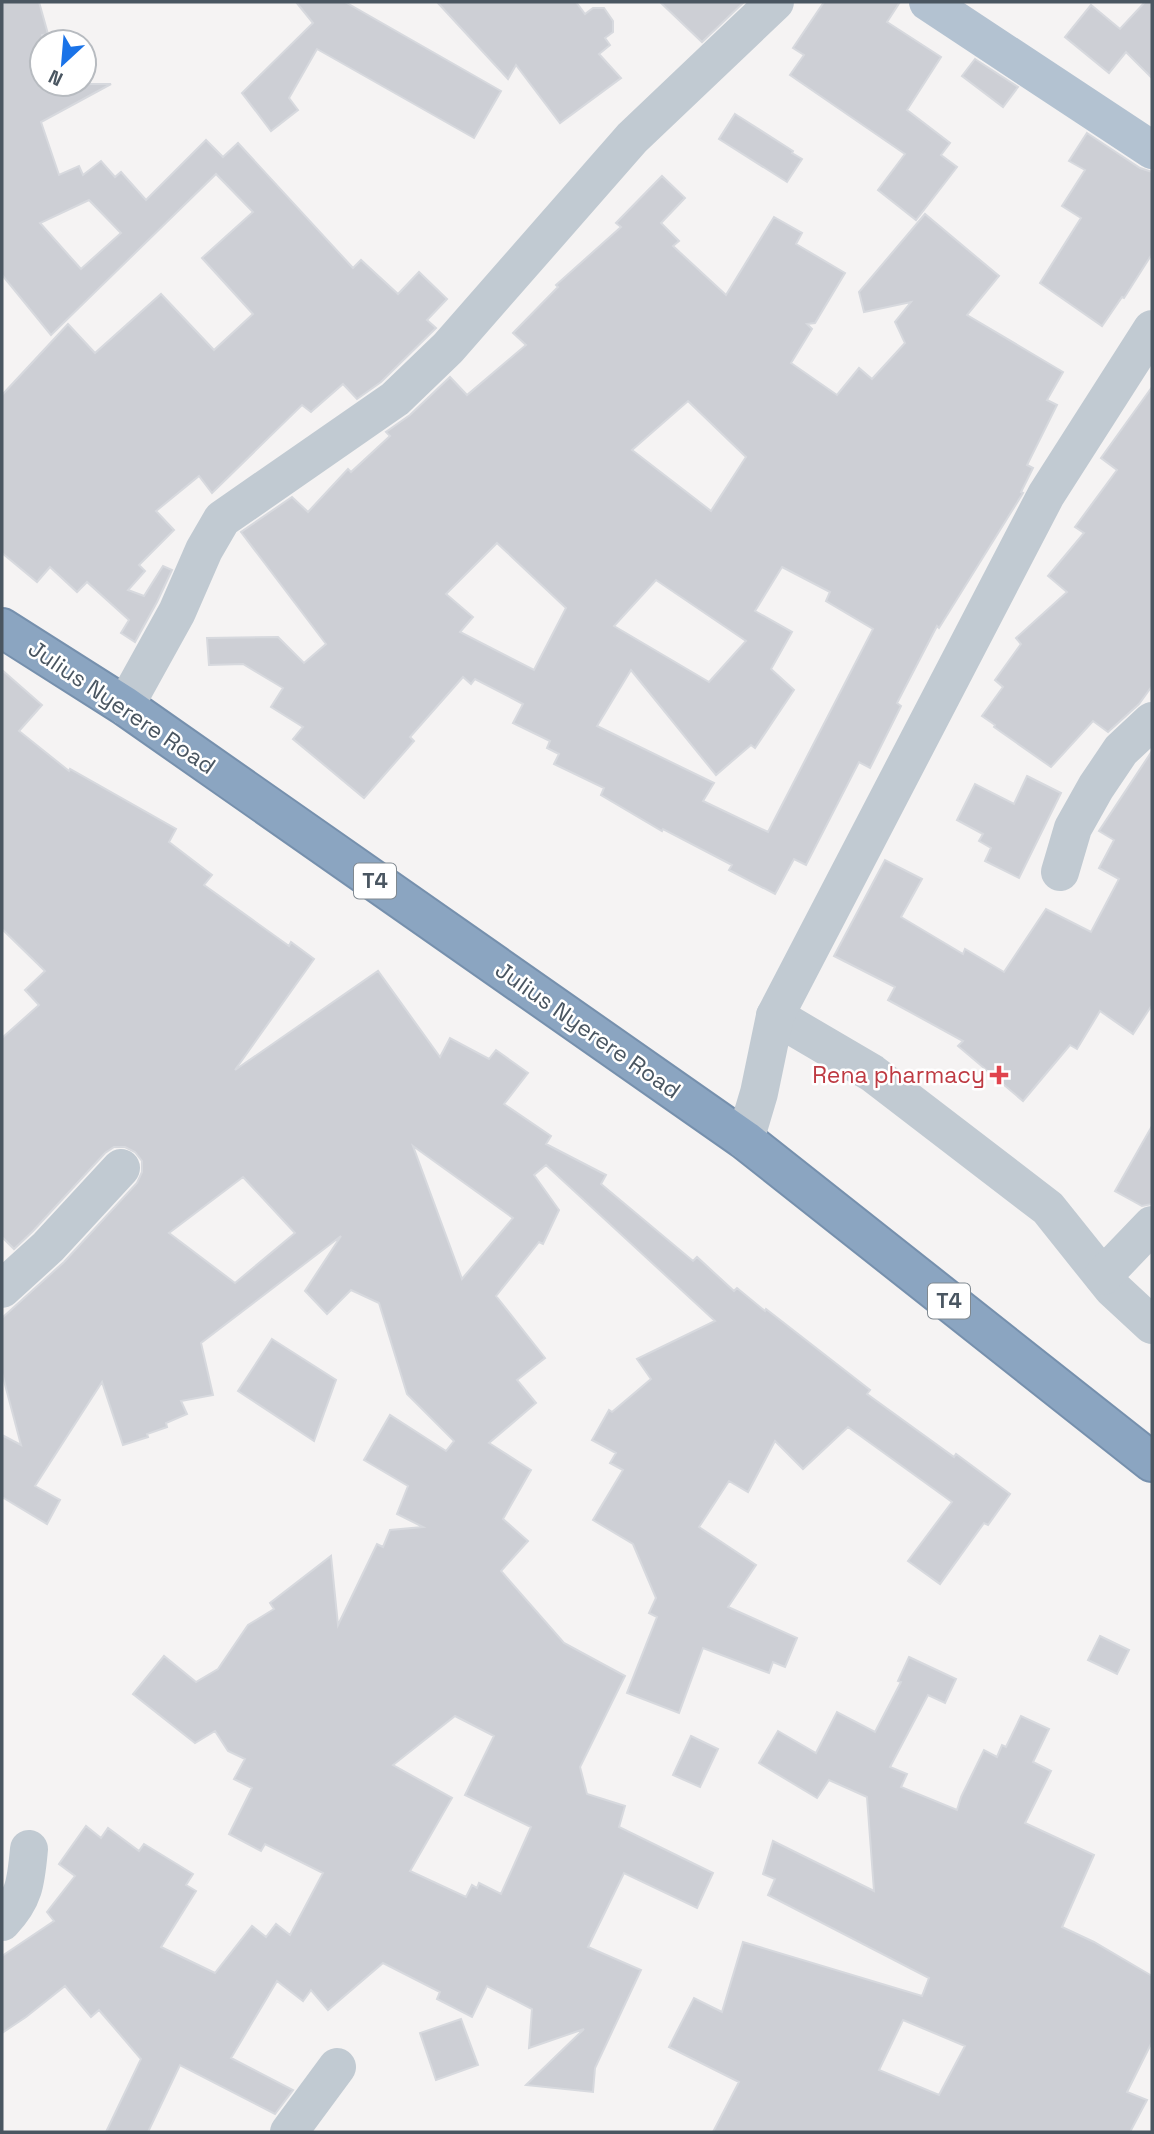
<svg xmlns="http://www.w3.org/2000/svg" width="1154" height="2134" font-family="'Space Grotesk',sans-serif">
<rect width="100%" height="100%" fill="#f5f3f3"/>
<g fill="#cdcfd5" stroke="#d7d9de" stroke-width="2" fill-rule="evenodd">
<path d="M 2,2 L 39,2 L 48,34 L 42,35 L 42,84 L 111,84 L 41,122 L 59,175 L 79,166 L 83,175 L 101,161 L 115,177 L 121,172 L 146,200 L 206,140 L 223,157 L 238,143 L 353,268 L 361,260 L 398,294 L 419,272 L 447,299 L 427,320 L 436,328 L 381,382 L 357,399 L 343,384 L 311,412 L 302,405 L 212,493 L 199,476 L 156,511 L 174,530 L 139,565 L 145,571 L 128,590 L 144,596 L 163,566 L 172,570 L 157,602 L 135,642 L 121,633 L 129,620 L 87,582 L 77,592 L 50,567 L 37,582 L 2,553 L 2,395 L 68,324 L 95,353 L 161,294 L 214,350 L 253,314 L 202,258 L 253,212 L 216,174 L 51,335 L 2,275 ZM 89,200 L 121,233 L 81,269 L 40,223 Z"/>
<path d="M 296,2 L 345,2 L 501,91 L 474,138 L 317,49 L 289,98 L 298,110 L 271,131 L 242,93 L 313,23 Z"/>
<path d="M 437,2 L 576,2 L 585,14 L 593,8 L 604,8 L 613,21 L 613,32 L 605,38 L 610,45 L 599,54 L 621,78 L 560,123 L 516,65 L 508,79 Z"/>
<path d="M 660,2 L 744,2 L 702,42 Z"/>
<path d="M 824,2 L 900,2 L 887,22 L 941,57 L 907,110 L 950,143 L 941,155 L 957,167 L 916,220 L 878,190 L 905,154 L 790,75 L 804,55 L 793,48 Z"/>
<path d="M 1145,2 L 1152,2 L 1152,78 L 1126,52 L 1109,73 L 1065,37 L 1091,5 L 1120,29 Z"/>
<path d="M 975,59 L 1018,87 L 1003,107 L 962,76 Z"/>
<path d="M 735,114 L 793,151 L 792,153 L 802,159 L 787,182 L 719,139 Z"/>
<path d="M 1087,133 L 1140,168 L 1152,172 L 1152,254 L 1124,298 L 1122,297 L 1102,326 L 1040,283 L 1081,218 L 1062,206 L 1085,170 L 1069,161 Z"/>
<path d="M 662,176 L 685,198 L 661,223 L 679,241 L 673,246 L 726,295 L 774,217 L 802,233 L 796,244 L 845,273 L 815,323 L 807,324 L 812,329 L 791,363 L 837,395 L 859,368 L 872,379 L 905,343 L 895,322 L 911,302 L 864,312 L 859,292 L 925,214 L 999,276 L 967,315 L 1063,372 L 1047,400 L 1057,405 L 1027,465 L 1033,468 L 1021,492 L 1023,493 L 939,628 L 937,626 L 897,703 L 901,706 L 870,768 L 859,762 L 806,865 L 794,859 L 775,894 L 729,870 L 732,865 L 663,829 L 662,831 L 601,795 L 604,788 L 554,764 L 559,754 L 547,748 L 550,741 L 513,723 L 523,704 L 475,679 L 471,684 L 463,677 L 410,737 L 414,741 L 364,798 L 293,739 L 303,727 L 271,707 L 283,688 L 243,664 L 209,665 L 207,638 L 278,637 L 304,663 L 326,644 L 241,532 L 292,497 L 308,512 L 348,469 L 351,472 L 390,436 L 386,432 L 410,415 L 450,377 L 467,395 L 526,345 L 513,333 L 558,287 L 556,285 L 621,227 L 616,223 ZM 688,401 L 746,457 L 711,511 L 632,450 ZM 497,543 L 566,608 L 534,670 L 460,632 L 473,617 L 446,594 ZM 782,567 L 830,592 L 826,601 L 873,629 L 768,832 L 703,801 L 714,783 L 597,726 L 631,670 L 716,775 L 751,745 L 755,748 L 794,690 L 771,669 L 792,632 L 755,611 ZM 656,580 L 746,641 L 709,682 L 614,626 Z"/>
<path d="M 1152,387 L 1152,686 L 1139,704 L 1108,732 L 1093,721 L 1051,767 L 994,727 L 995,725 L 982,716 L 1003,687 L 995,680 L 1021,644 L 1016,638 L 1067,592 L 1048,576 L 1084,533 L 1075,527 L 1117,470 L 1101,458 Z"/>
<path d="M 2,670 L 42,705 L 19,731 L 69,771 L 70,769 L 176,829 L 169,842 L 212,875 L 204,885 L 289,946 L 291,942 L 314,959 L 235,1070 L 378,971 L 440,1057 L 450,1038 L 489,1059 L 496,1050 L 528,1073 L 504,1104 L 551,1136 L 546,1144 L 606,1175 L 601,1184 L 693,1261 L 697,1257 L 734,1291 L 737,1288 L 765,1311 L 766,1309 L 870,1390 L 867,1394 L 954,1457 L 956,1454 L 1010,1494 L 988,1525 L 984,1523 L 940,1584 L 908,1561 L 952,1502 L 848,1427 L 803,1469 L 775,1441 L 748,1492 L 729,1481 L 699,1527 L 756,1565 L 728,1607 L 797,1638 L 785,1667 L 773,1662 L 769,1673 L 703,1648 L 679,1713 L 627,1693 L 657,1617 L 649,1613 L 656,1598 L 633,1544 L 593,1520 L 623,1470 L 610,1463 L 616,1453 L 592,1440 L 609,1410 L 612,1412 L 651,1379 L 637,1359 L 715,1321 L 546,1165 L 534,1175 L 559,1210 L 543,1244 L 539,1242 L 496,1296 L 545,1358 L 517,1380 L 536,1403 L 489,1443 L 531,1470 L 503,1519 L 528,1541 L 501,1571 L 564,1643 L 625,1676 L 580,1767 L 587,1794 L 625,1806 L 619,1827 L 713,1873 L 697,1908 L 624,1873 L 588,1947 L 641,1970 L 595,2068 L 593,2092 L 526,2085 L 584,2029 L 529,2048 L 532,2009 L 487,1986 L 472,2017 L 437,1999 L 440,1992 L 383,1963 L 328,2010 L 311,1990 L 303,2001 L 277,1981 L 231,2058 L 293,2090 L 275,2114 L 180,2065 L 148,2132 L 106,2132 L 141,2059 L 99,2010 L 91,2017 L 65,1986 L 26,2017 L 2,2033 L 2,1956 L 54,1921 L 47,1912 L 75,1876 L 59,1864 L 86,1826 L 101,1838 L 108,1828 L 139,1851 L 144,1844 L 193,1874 L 186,1885 L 196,1891 L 161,1947 L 215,1973 L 252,1926 L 266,1937 L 276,1924 L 290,1935 L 323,1873 L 265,1844 L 261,1851 L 229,1834 L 252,1788 L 234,1779 L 245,1759 L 228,1751 L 215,1731 L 195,1743 L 133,1694 L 164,1656 L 196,1682 L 218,1669 L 248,1625 L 274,1609 L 270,1603 L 331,1556 L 338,1625 L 377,1544 L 383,1547 L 390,1530 L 423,1527 L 397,1514 L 408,1486 L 364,1460 L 390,1415 L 446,1451 L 454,1441 L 407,1394 L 379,1303 L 351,1290 L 327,1314 L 305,1291 L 341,1236 L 201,1343 L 213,1395 L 181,1401 L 187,1414 L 166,1423 L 167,1427 L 147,1434 L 148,1437 L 123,1445 L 102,1382 L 35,1486 L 60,1500 L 47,1524 L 2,1497 L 2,1435 L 21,1445 L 2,1373 L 2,1318 L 64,1262 L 137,1183 L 142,1172 L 142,1161 L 135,1152 L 125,1147 L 114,1147 L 105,1153 L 33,1231 L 14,1249 L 2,1237 L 2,1038 L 39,1005 L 25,990 L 45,971 L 2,929 ZM 413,1146 L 513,1218 L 462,1279 ZM 243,1177 L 295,1233 L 235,1283 L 169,1233 ZM 455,1716 L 494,1736 L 465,1795 L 531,1827 L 501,1894 L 479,1883 L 477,1888 L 472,1885 L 466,1897 L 410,1871 L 452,1798 L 393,1765 Z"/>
<path d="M 1152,751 L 1152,1005 L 1133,1034 L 1100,1011 L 1077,1049 L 1070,1045 L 1023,1101 L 958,1046 L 963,1041 L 888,1000 L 895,987 L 834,956 L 885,860 L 922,879 L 901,917 L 963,954 L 965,949 L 1004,972 L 1046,909 L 1091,932 L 1119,879 L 1099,868 L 1114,840 L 1099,831 Z"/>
<path d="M 1027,776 L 1061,793 L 1019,878 L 985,861 L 991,848 L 979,841 L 983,834 L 957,820 L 975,784 L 1014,804 Z"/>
<path d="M 1152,1126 L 1152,1204 L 1142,1206 L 1115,1191 Z"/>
<path d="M 272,1339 L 336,1380 L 314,1441 L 238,1391 Z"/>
<path d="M 1100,1636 L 1129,1650 L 1117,1674 L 1088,1660 Z"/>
<path d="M 909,1657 L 956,1679 L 945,1703 L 928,1695 L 890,1767 L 907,1774 L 901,1787 L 957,1810 L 961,1797 L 984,1750 L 997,1757 L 1002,1745 L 1006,1747 L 1021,1716 L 1049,1729 L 1033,1762 L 1051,1771 L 1025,1823 L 1094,1855 L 1062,1927 L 1094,1942 L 1152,1976 L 1152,2042 L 1127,2092 L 1147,2100 L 1130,2132 L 713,2132 L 739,2082 L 669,2047 L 694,1998 L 722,2012 L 743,1942 L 922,1996 L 929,1978 L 768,1895 L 775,1879 L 763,1874 L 773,1841 L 874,1891 L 867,1797 L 829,1780 L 817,1798 L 759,1763 L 778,1731 L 816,1753 L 837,1712 L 875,1732 L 901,1682 L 898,1681 ZM 903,2020 L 965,2046 L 939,2095 L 879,2070 Z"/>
<path d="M 691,1736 L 718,1749 L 700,1787 L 673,1775 Z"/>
<path d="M 461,2019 L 478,2065 L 436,2080 L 420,2033 Z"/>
</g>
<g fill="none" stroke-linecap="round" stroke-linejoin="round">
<defs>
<path id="highway" d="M 2,628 L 125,706 L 745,1140 L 1152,1462"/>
</defs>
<use href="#highway" stroke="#7690ad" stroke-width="42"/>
<g stroke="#c1cad2" stroke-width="38">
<path d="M 125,706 L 177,612 L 204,550 L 222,519 L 395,399 L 448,348 L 632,138 L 775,2"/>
<path d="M 1060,872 L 1073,828 L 1096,787 L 1121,750 L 1152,721"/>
<path d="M 775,1016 L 872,1073 L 1048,1208 L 1112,1288 L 1152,1325"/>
<path d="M 745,1140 L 759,1093 L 775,1016 L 1046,495 L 1152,329"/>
<path d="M 1103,1276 L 1152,1225"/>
<path d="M 2,1289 L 48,1247 L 121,1168"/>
<path d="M 2,1922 C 25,1898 26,1881 29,1849"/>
<path d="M 289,2132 L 337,2067"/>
</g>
<path stroke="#b3c2d1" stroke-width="38" d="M 928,2 L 1152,150"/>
<use href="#highway" stroke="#8ba5c1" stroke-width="38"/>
</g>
<path fill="#e0444e" stroke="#fff" stroke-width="2.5" d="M995.5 1064.5h7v7h7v7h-7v7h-7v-7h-7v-7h7z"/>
<g text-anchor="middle" stroke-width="5" stroke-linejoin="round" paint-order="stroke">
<g fill="#fff" stroke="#808990" stroke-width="2">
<rect x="354" y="863.5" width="42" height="35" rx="5"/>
<rect x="928" y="1283.5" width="42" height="35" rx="5"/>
</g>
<g font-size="21" font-weight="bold" fill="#4a5661">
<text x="375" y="888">T4</text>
<text x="949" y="1308">T4</text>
</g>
<g font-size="23" fill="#4a5661" stroke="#fff">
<text transform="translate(122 707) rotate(34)" y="8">Julius Nyerere Road</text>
<text transform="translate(588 1030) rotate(35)" y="8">Julius Nyerere Road</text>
</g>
<g font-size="23" fill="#be3a42" stroke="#fff" text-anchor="end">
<text x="985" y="1083">Rena pharmacy</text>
</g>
</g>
<rect width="1154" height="2134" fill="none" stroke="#4a5661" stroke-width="7"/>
<g transform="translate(63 63) rotate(206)"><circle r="33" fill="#ffffff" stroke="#b7bbc0" stroke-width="2"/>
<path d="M0-5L12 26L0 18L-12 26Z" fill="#1a73e8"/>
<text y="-10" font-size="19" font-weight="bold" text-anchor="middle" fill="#4a5661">N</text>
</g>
</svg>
